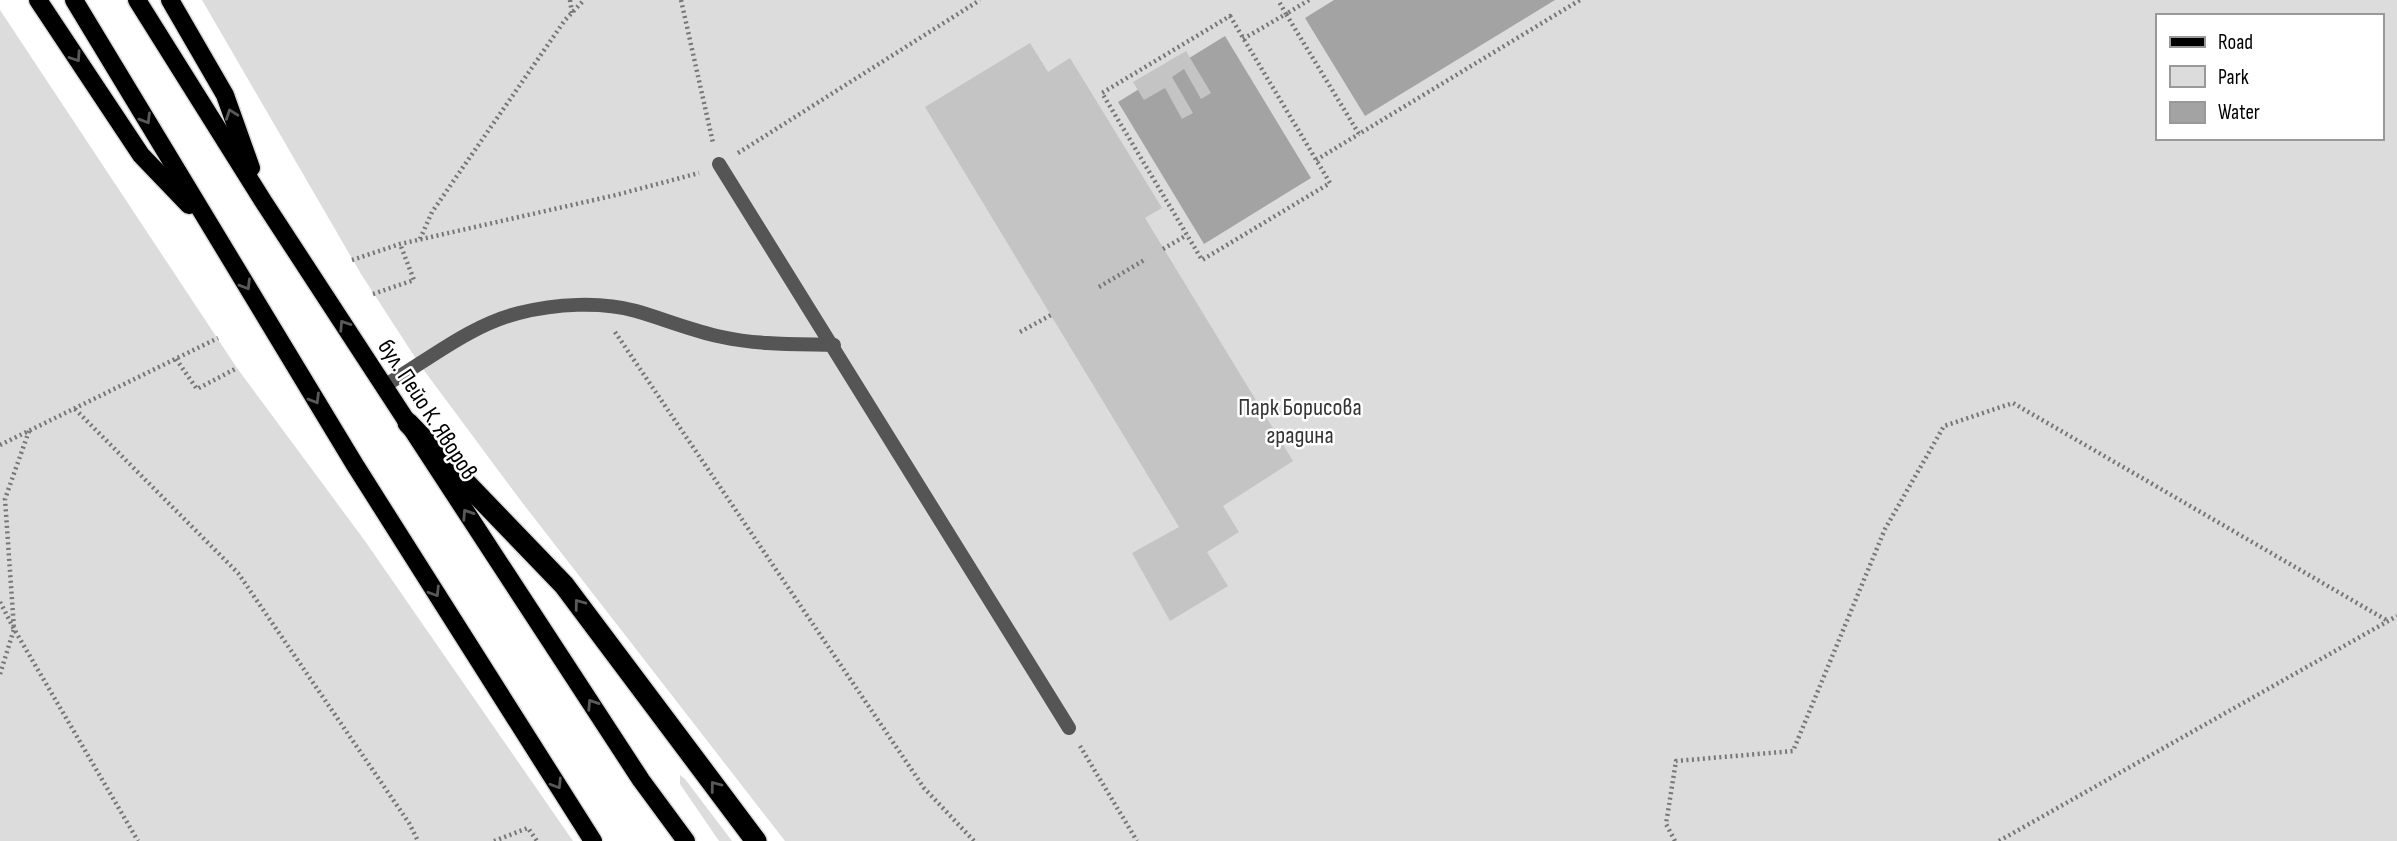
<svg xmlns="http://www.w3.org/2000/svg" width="2397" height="841" font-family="'Sofia Sans Condensed',sans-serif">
<rect width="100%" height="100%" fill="#fff"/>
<g fill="#dcdcdc" fill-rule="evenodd">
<path d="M 202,0 L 2397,0 L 2397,841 L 785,841 L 521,501 L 420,365 L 361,274 ZM 2157,16 L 2381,16 L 2381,138 L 2157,138 Z"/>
<path d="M 0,10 L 237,368 L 365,541 L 573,841 L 0,841 Z"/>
<path d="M 680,775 L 685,779 L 732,841 L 719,841 L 680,784 Z"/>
</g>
<g fill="#a3a3a3">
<path d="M 1334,0 L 1555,0 L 1365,116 L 1305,18 Z"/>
<path d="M 1225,36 L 1311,178 L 1204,244 L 1118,102 Z"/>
</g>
<g fill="#c4c4c4">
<path d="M 1030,43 L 1048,72 L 1070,58 L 1162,208 L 1145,218 L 1293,461 L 1223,506 L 1239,532 L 1207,552 L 1228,586 L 1170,621 L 1132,553 L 1179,527 L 925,107 Z"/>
<path d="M 1186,51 L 1211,93 L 1201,99 L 1184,69 L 1172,77 L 1193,113 L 1182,119 L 1165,88 L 1144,100 L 1133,82 Z"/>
</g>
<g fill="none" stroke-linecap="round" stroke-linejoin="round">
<defs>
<g id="primary">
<path d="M 38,0 L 141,155 L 189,205"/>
<path d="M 74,0 L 355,465 L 593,841"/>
<path d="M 137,0 L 263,201 L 641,780 L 686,841"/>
<path d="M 170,0 L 225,95 L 251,168"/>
</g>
<path id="highway" d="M 408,423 L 564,585 L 756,841"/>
</defs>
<use href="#primary" stroke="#dbdbdb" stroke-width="21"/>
<use href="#highway" stroke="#dbdbdb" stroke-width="24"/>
<g stroke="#777" stroke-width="4.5" stroke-dasharray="2 3.5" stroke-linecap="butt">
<path d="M 570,0 L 572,13"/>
<path d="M 681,0 L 713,143"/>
<path d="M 1309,0 L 1286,14 L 1359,134 L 1580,0"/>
<path d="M 1230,16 L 1330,183 L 1202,260 L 1102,93 Z"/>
<path d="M 1243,39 L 1286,14 L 1278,0"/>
<path d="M 738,153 L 980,0"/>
<path d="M 1316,160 L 1359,134"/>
<path d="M 420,239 L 432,212 L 565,20 L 584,0"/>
<path d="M 1163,249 L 1187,235"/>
<path d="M 352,260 L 400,244 L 616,195 L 699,173"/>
<path d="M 1099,287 L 1146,259"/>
<path d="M 373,294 L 414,280 L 400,244"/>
<path d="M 615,332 L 924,788 L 974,841"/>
<path d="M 1020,332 L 1051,315"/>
<path d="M 176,359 L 197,389 L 237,368"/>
<path d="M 75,409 L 238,573 L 409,823 L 418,841"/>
<path d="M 0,445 L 218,338"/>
<path d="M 0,602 L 14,629 L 138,841"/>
<path d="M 0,674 L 14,629 L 5,499 L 29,431"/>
<path d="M 1080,746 L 1137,841"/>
<path d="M 494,841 L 528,828 L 537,841"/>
<path d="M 1675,841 L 1666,824 L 1676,761 L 1793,751 L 1885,529 L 1944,426 L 2013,403 L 2388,621"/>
<path d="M 1999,841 L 2397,616"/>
</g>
<g stroke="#555" stroke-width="14">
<path d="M 719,164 L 1069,728"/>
<path d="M 384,386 C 427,361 470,325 519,313 C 555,304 600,301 636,311 C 664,319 693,331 722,337 C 758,345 797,344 834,345"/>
</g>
<use href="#primary" stroke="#000" stroke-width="18"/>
<use href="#highway" stroke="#000" stroke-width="21"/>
</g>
<defs><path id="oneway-chevron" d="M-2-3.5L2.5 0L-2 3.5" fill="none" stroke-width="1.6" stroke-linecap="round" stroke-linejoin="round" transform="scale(1.75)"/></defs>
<g stroke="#595959">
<use href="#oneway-chevron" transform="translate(76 57) rotate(56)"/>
<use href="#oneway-chevron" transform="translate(231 114) rotate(-110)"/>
<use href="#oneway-chevron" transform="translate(146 119) rotate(59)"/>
<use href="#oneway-chevron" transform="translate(246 285) rotate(59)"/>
<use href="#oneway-chevron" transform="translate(344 325) rotate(-123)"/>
<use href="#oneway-chevron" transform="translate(315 399) rotate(59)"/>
<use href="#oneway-chevron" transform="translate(467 514) rotate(-123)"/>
<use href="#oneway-chevron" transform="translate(435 592) rotate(58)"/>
<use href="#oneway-chevron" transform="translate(579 604) rotate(-127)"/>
<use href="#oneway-chevron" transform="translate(592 704) rotate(-123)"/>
<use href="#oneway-chevron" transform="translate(557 784) rotate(58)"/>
<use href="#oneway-chevron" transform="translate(715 786) rotate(-127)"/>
</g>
<g text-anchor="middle" stroke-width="5" stroke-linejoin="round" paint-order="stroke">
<g font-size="24" fill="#333" stroke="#fff">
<text x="1300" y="415">Парк Борисова<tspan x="1300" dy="28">градина</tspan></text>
</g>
<g font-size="24" fill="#000" stroke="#fff">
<text transform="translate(428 409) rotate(57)" y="8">бул. Пейо К. Яворов</text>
</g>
</g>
<rect x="2156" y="14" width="228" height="126" fill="#ffffff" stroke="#999999" stroke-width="2"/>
<rect x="2170" y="37" width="35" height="10" fill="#000000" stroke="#999999" stroke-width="2"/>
<text x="2218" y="49" font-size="21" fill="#000000">Road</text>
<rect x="2170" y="66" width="35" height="21" fill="#dcdcdc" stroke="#999999" stroke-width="2"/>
<text x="2218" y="84" font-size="21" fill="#000000">Park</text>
<rect x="2170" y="102" width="35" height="21" fill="#a3a3a3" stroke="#999999" stroke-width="2"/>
<text x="2218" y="119" font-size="21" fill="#000000">Water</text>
</svg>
